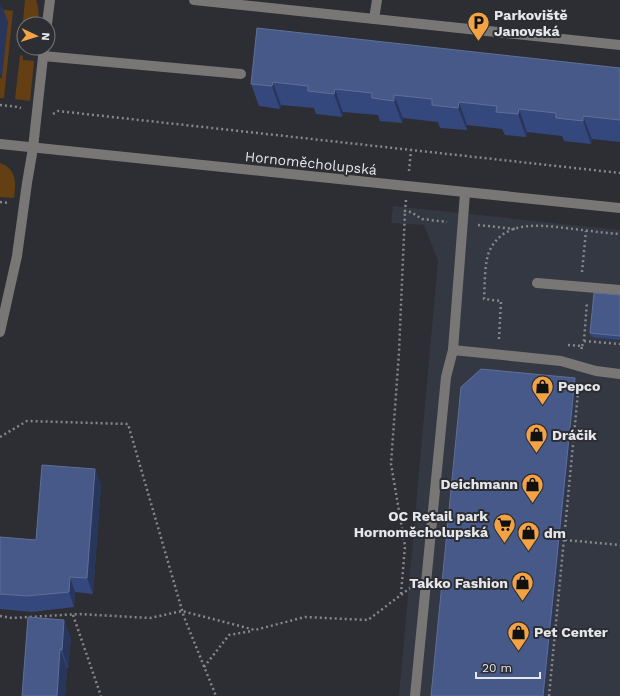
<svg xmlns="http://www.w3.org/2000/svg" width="620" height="696" font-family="'Work Sans',sans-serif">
<rect width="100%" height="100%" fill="#2c2e33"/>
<path fill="#343843" d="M 393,206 L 620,230 L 620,696 L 399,696 L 438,260 L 424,225 L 391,223 Z"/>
<g fill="#633f13">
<path d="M 25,0 L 36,0 C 39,8 39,15 38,24 L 24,24 L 24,31 L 22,31 Z"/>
<path d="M 0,9 L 13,11 L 4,98 L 0,98 L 0,78 L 2,78 Z"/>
<path d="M 20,55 L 23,56 L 23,60 L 34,61 L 30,101 L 15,99 Z"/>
<path d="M 0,163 C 17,169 16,183 14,198 L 0,197 Z"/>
</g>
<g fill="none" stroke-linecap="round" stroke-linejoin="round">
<g stroke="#85878b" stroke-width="2.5" stroke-dasharray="2 3" stroke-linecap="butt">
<path d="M 0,105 L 18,107 L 21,108"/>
<path d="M 53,114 L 58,111 L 620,173"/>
<path d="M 409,171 L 411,150"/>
<path d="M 406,200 L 405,211 L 411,212 L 422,219 L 447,222"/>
<path d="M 0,202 L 9,203"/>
<path d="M 478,225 L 515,229"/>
<path d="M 582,272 L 586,231"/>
<path d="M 499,339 L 501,301 L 484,299 C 485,285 484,259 491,248 C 507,218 547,226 574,229 C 590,231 605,233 620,234"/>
<path d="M 584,341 L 620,344"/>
<path d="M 568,345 L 582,346 L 581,351"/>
<path d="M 582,346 L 584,341 L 587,302"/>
<path d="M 0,437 L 27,421 L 128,424 L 184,617 L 216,696"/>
<path d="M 565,540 L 620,545"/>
<path d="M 401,594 L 405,546 L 391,464 L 399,352 L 405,211"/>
<path d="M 73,615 L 101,696"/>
<path d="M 0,616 L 12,618 L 79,614 L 150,618 L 182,611 L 255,630 L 305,617 L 368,620 L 410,588"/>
<path d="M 204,667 L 229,635 L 252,631"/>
<path d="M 549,696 L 579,382"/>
</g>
<g stroke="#797775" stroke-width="10">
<path d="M 194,0 L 620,45"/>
<path d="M 374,19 L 377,0"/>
<path d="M 47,24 L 50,0"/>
<path d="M 43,56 L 241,74"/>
<path d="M 0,144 L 620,208"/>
<path d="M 537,283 L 620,290"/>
<path d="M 0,332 L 17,256 L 27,183 L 33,148 L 44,48"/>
<path d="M 453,350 L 561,361 L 596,371 L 620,374"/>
<path d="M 415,696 L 446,377 L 453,350 L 465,193"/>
</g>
</g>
<g fill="#34487d">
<path d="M 257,28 L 620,68 L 620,142 L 592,139 L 591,144 L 564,141 L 562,136 L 527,132 L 526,137 L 505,135 L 502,129 L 467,125 L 467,130 L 440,128 L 438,122 L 403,118 L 402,123 L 380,121 L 378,115 L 343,112 L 342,117 L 316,114 L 314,108 L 281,105 L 280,109 L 259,106 L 251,84 Z"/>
<path d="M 620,295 L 620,340 L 592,337 L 590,333 Z"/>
<path d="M 101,484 L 93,594 L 75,592 L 74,607 L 32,612 L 0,609 L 0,537 L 36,540 Z"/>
<path d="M 28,617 L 71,638 L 68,668 L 67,668 L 65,696 L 22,696 Z"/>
</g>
<g fill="#29365b">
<path d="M 1,3 L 8,22 L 2,78 L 0,73 L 0,10 Z"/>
<path d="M 273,82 L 281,105 L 280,109 L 272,86 Z"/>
<path d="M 335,89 L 343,112 L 342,117 L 334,94 Z"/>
<path d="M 394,95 L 403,118 L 402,123 L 394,101 Z"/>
<path d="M 459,102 L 467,125 L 467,130 L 458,108 Z"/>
<path d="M 519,109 L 527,132 L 526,137 L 518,114 Z"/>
<path d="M 583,116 L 592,139 L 591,144 L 583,121 Z"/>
<path d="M 575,378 L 576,382 L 545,696 L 543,696 Z"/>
<path d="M 95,469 L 101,484 L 93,594 L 87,578 Z"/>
<path d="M 70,577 L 75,592 L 74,607 L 69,592 Z"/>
<path d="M 64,620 L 71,638 L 68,668 L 62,650 Z"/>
<path d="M 60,649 L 67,668 L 65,696 L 57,696 Z"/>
</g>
<g fill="#475989" stroke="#606f98">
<path d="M 257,28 L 620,68 L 620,120 L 583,116 L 583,121 L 556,118 L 556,113 L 519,109 L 518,114 L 496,112 L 497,106 L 459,102 L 458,108 L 432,105 L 432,99 L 394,95 L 394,101 L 372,98 L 372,93 L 335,89 L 334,94 L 308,91 L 308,86 L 273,82 L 272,86 L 251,84 Z"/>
<path d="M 594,293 L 620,295 L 620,336 L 590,333 Z"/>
<path d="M 481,369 L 575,378 L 543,696 L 431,696 L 461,387 Z"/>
<path d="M 42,465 L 95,469 L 87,578 L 70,577 L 69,592 L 27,596 L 0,594 L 0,537 L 36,540 Z"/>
<path d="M 28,617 L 64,620 L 62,650 L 60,649 L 57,696 L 22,696 Z"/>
</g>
<defs>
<symbol id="parking-pin" viewBox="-11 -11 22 30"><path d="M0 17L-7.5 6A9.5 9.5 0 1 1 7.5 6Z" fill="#f4a344" stroke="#2c2e33"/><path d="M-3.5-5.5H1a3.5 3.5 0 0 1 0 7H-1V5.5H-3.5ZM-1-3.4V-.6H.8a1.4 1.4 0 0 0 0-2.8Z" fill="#111"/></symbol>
<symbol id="shop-pin" viewBox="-11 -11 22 30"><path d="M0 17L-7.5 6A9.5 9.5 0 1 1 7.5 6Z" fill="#f4a344" stroke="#2c2e33"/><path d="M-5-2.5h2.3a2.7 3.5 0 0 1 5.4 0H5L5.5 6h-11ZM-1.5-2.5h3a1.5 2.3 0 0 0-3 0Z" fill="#111"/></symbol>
<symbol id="supermarket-pin" viewBox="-11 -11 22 30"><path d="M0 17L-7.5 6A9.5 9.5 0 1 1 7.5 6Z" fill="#f4a344" stroke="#2c2e33"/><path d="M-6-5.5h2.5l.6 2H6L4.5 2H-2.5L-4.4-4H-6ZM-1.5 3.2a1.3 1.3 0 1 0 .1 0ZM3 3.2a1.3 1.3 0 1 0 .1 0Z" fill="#111"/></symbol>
</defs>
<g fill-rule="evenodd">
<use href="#parking-pin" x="466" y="10" width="25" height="34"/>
<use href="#shop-pin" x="530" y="374" width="25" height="34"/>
<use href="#shop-pin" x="524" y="422" width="25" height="34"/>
<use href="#shop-pin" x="520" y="472" width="25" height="34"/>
<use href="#supermarket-pin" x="492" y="512" width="25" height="34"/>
<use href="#shop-pin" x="516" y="520" width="25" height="34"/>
<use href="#shop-pin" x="510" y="570" width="25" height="34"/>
<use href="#shop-pin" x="506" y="620" width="25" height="34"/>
</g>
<g text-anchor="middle" stroke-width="4" stroke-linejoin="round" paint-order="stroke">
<g font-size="14" font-weight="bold" fill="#e5e7ea" stroke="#2c2e33" text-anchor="start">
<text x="494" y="20">Parkoviště<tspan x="494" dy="16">Janovská</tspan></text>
<text x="558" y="391">Pepco</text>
<text x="552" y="440">Dráčik</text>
<text x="518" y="489" text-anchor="end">Deichmann</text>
<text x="488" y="521" text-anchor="end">OC Retail park<tspan x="488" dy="16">Hornoměcholupská</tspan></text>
<text x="544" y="538">dm</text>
<text x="508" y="588" text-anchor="end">Takko Fashion</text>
<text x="534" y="637">Pet Center</text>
</g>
<g font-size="14" fill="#e5e7ea" stroke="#2c2e33">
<text transform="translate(311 163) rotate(6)" y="5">Hornoměcholupská</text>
</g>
</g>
<g transform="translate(36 36) rotate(94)"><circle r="19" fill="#2c2e33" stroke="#76787c"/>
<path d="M0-3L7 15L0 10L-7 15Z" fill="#f4a344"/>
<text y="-6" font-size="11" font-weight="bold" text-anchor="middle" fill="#e5e7ea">N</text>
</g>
<path d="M476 672v6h64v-6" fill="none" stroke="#e5e7ea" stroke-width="2"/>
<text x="482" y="672" font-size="12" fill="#e5e7ea" stroke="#2c2e33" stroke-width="3" paint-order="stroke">20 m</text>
</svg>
